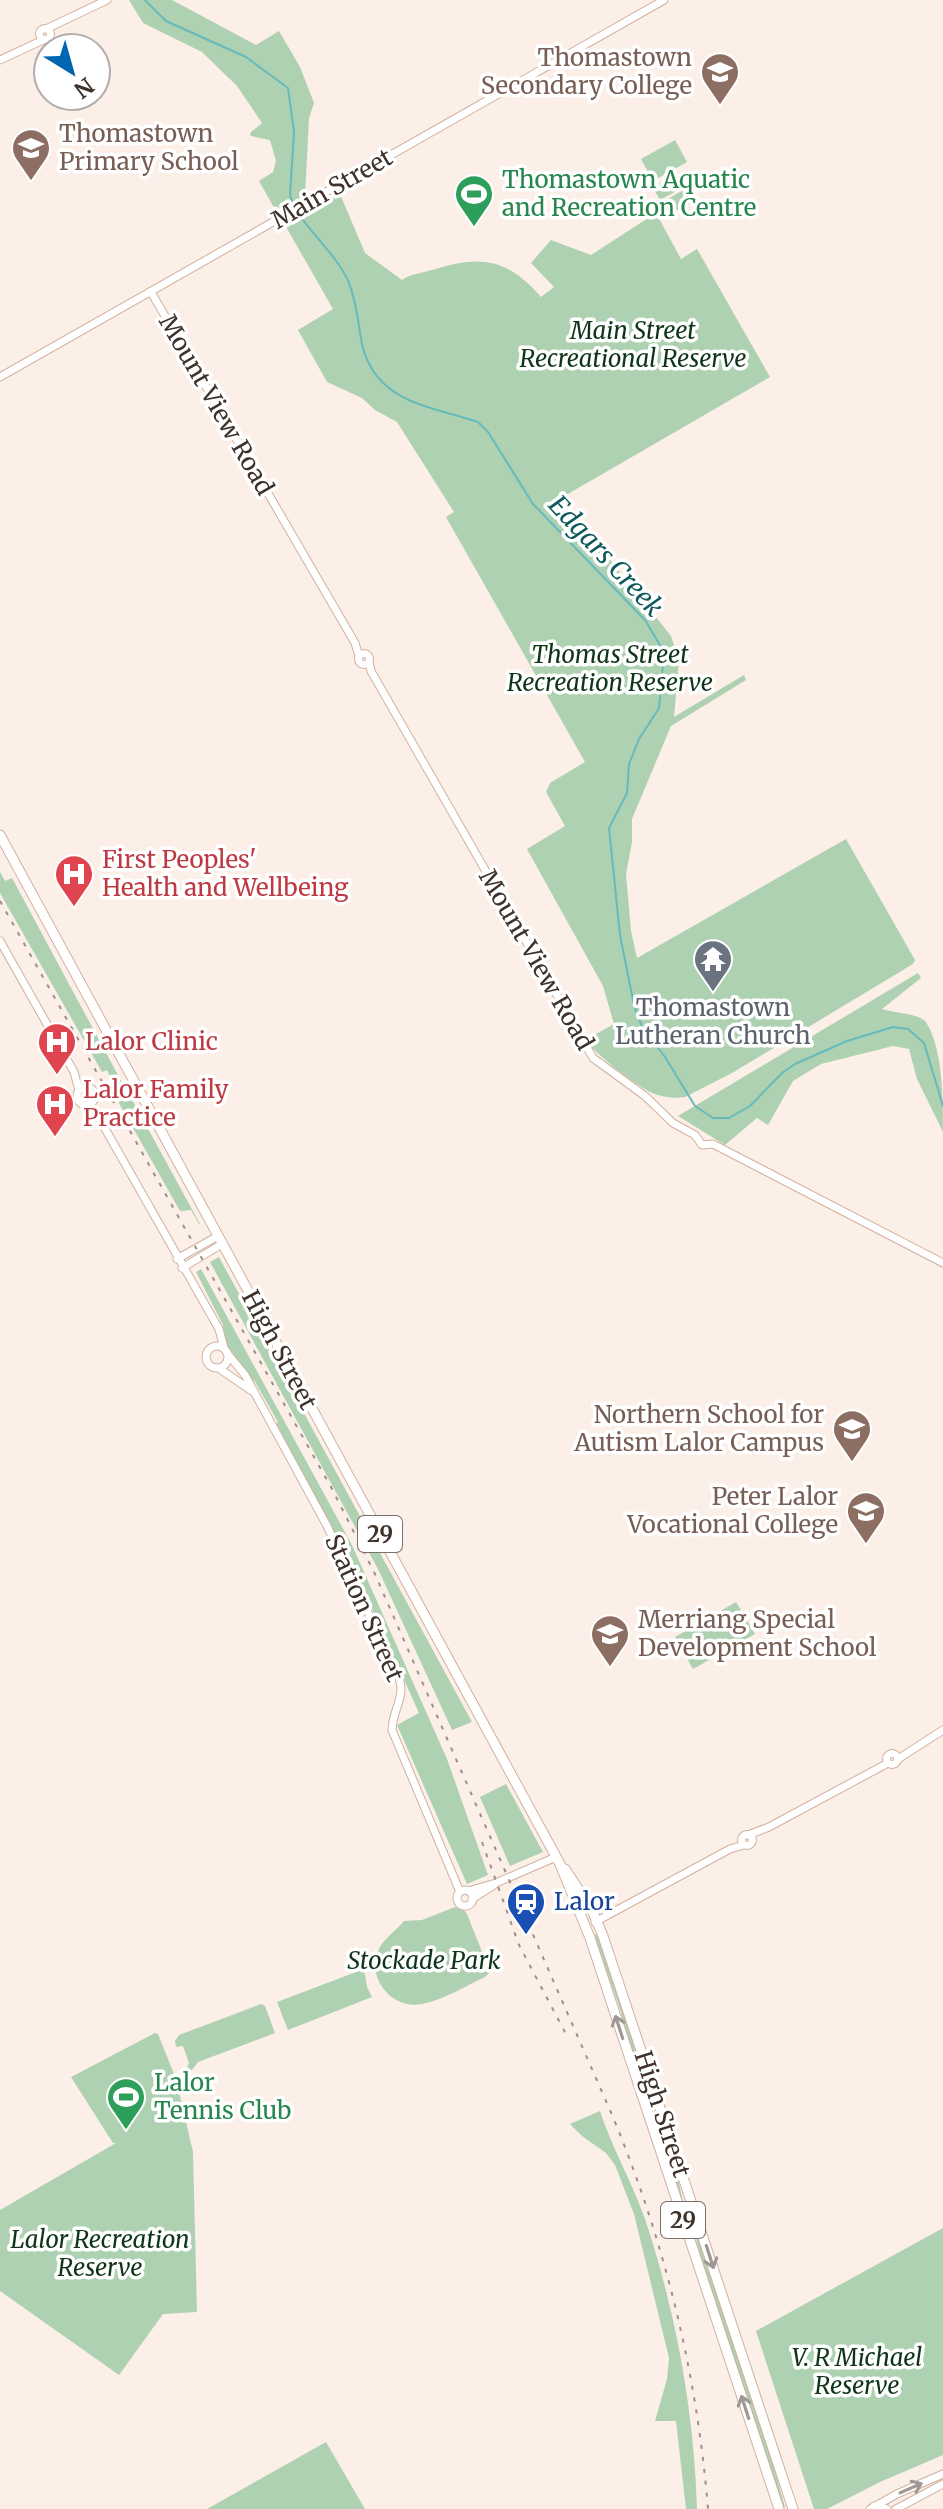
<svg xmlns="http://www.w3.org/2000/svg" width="943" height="2509" font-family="Merriweather,serif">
<rect width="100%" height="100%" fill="#fcefe7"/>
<g fill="#aed1b2">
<path d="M 129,0 L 172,0 L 256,45 L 279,31 L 300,67 L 314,103 L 309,118 L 305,196 L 277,213 L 259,181 L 273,172 L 276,161 L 270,140 L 251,136 L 250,133 L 262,123 L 237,86 L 202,52 L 143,23 Z"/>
<path d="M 675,140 L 687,162 L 653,181 L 641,159 Z"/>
<path d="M 676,174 L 684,187 L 660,200 L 653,188 Z"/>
<path d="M 685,189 L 692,202 L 668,215 L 661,203 Z"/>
<path d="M 340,194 L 365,253 L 402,280 C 410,274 422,273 432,270 C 480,255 506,257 541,297 L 554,287 L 531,263 L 551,240 L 591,255 L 656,213 L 681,259 L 697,249 L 770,377 L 561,498 L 671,636 L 679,660 L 674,717 L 744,675 L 746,680 L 671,726 L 632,819 L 632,842 L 626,874 L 631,931 L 637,958 L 846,839 L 915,960 L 913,964 L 732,1073 L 685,1097 C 675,1099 662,1097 652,1093 C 633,1083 599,1057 585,1040 L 614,1024 L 603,986 L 527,849 L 565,826 L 546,792 L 550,783 L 585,762 L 446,517 L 454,512 L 397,422 L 375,410 L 362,398 L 327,382 L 298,330 L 333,309 L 285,225 Z"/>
<path d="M 0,872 L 5,881 L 12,878 L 126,1090 L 118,1094 L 107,1070 L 102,1072 L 0,893 Z"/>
<path d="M 918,973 L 921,978 L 882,1009 C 894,1013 916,1013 925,1021 C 943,1046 943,1099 943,1132 L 917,1079 L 909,1049 L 893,1046 L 821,1064 L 793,1081 L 768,1125 L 757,1118 L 725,1145 L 678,1116 Z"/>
<path d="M 128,1092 L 200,1224 L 199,1224 L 191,1210 L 180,1211 L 119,1103 L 120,1096 Z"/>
<path d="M 219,1257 L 472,1722 L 452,1730 L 378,1569 L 210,1262 Z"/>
<path d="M 201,1269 L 352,1545 L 447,1759 L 488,1875 L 467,1884 L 397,1725 L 419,1713 L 359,1580 L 276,1424 L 278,1422 L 254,1380 L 251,1381 L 224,1340 L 223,1325 L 196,1272 Z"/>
<path d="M 736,1602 L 755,1634 L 693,1669 L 675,1637 Z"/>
<path d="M 506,1784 L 543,1852 L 510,1866 L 480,1797 Z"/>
<path d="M 455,1907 L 463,1909 L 467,1914 L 490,1972 L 485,1977 C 465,1986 444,2000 422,2004 C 394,2010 368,1981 377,1954 C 381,1940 395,1932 404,1921 L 422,1920 Z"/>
<path d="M 598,1934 L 675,2164 L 684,2207 L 625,2036 L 621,2012 L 598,1946 L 595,1935 Z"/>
<path d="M 364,1969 L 367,1987 L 372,1997 L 288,2030 L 277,2002 Z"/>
<path d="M 261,2004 L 265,2006 L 275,2033 L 198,2062 L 192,2070 L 186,2070 L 189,2063 L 183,2046 L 176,2047 L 175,2041 L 179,2035 Z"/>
<path d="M 155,2033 L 158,2034 L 176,2079 L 193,2152 L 197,2312 L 163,2314 L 119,2375 L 0,2291 L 0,2210 L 116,2143 L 113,2143 L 71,2077 Z"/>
<path d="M 600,2111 C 612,2148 632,2182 645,2219 C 676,2312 694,2411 697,2509 L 686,2509 L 676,2421 L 655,2421 L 667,2379 L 669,2358 L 634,2214 L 615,2165 L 606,2153 L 582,2136 L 570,2124 Z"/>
<path d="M 695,2225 L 763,2429 L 785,2507 L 782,2508 L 707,2282 C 705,2264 694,2242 695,2225 Z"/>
<path d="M 943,2228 L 943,2455 L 880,2482 L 827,2509 L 814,2509 L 756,2331 Z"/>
<path d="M 326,2442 L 365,2509 L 207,2509 Z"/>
</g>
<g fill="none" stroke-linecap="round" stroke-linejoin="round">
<g stroke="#66babc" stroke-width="2">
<path d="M 145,0 L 166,21 L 246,57 L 288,88 L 294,132 L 290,195 L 295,208"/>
<path d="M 298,213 C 314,237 338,257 349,283 C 357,303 358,324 362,344 C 375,402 429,406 478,422 L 488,432 L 533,504 L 645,620 L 664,652 L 659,708 L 639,739 L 629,764 L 627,793 L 609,828 L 620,935 L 634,1005 L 642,1027 L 665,1057 L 695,1106 L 713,1118 L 729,1118 L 750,1106 L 782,1073 L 795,1064 L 847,1041 L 893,1027 L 908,1029 L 924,1043 L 943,1106"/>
</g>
<defs>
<g id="tertiary">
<circle cx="45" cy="34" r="5.5"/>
<path d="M 46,29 L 107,0"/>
<path d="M 0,60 L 43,40"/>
<path d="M 151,292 L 355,643 L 359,656"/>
<path d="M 0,377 L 664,0"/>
<circle cx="364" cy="659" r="5.5"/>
<path d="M 369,662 L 371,671 L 593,1058 L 645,1096 L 673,1123 L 695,1135 L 702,1145 L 713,1144 L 943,1263"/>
<path d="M 0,941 L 74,1072 L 79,1090"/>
<circle cx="86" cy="1096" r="9"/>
<path d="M 83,1105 L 99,1118 L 219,1329 L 224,1348"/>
<path d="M 177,1259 L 218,1236"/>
<path d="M 182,1268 L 222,1244"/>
<circle cx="217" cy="1357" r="11"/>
<path d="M 227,1353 L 245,1375 L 326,1524 L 399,1678 C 406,1697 392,1711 392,1730 L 460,1892"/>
<path d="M 220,1369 L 252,1391"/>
<circle cx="892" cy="1759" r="5.5"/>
<path d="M 898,1759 L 943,1730"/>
<circle cx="747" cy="1840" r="5.5"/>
<path d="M 748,1835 L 769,1827 L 888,1763"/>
<circle cx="465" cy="1898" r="8"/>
<path d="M 468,1891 L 496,1883 L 556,1857"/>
<path d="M 472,1899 L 494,1885"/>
<path d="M 595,1922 L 730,1849 L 744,1845"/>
<path d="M 874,2506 L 887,2509"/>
<path d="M 870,2509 L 897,2494 L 943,2474"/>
<path d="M 896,2509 L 943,2484"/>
</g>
<g id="primary">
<path d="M 0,835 L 560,1864 L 590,1938 L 779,2509"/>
<path d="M 565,1869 L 592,1910 L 603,1936 L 793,2509"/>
</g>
</defs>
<use href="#tertiary" stroke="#d1b1a0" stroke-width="9"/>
<use href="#primary" stroke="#d1b1a0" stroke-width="11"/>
<use href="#tertiary" stroke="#fff" stroke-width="7"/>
<use href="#primary" stroke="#fff" stroke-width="9"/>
<g stroke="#9d9089" stroke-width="2" stroke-dasharray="4 8" stroke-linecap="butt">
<path d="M 0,901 L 331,1487 L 374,1572 L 613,2117 C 665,2243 697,2373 708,2509"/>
<path d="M 482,1842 L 519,1945 L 567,2036"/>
</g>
</g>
<defs><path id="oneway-shaft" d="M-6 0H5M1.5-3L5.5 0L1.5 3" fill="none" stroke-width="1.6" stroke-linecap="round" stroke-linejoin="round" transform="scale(2)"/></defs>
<g stroke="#9e9895">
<use href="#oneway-shaft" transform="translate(619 2027) rotate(-108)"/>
<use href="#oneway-shaft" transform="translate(710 2257) rotate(72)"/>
<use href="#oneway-shaft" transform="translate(745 2407) rotate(-108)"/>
<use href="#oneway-shaft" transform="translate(911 2488) rotate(-24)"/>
</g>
<defs>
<symbol id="school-pin" viewBox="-11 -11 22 30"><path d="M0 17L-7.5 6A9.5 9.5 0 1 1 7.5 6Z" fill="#8d6e63" stroke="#fff"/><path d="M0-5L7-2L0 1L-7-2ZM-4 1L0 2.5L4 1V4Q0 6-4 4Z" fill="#fff"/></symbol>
<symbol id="stadium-pin" viewBox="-11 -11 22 30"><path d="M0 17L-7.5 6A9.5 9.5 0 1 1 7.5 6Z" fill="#2e9e5b" stroke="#fff"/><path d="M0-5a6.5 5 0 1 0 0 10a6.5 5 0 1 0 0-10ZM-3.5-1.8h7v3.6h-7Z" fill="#fff"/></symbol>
<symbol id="hospital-pin" viewBox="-11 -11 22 30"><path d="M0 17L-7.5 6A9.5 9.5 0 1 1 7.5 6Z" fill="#e0444e" stroke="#fff"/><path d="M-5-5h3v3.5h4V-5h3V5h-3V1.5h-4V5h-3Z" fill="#fff"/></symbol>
<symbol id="temple-pin" viewBox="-11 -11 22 30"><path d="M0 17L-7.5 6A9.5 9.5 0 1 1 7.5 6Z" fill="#6b7280" stroke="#fff"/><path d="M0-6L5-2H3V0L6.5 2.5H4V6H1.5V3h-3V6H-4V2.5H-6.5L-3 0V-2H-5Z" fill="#fff"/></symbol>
<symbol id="university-pin" viewBox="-11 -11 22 30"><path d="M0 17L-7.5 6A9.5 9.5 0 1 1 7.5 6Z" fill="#8d6e63" stroke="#fff"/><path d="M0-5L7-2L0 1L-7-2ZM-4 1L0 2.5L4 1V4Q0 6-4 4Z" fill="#fff"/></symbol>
<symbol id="station-pin" viewBox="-11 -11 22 30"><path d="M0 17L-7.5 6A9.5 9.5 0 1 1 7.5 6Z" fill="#1a4fb4" stroke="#fff"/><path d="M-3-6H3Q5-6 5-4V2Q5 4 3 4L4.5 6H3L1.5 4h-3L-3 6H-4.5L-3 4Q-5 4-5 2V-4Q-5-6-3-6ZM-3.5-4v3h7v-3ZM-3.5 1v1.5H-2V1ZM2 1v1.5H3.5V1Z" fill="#fff"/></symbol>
</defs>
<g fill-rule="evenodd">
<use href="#school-pin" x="698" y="50" width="44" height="60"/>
<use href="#school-pin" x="9" y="126" width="44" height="60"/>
<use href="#stadium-pin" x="452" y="172" width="44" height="60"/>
<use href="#hospital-pin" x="52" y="852" width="44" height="60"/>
<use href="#temple-pin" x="691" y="937" width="44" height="60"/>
<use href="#hospital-pin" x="35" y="1020" width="44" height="60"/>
<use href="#hospital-pin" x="33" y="1082" width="44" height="60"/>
<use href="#school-pin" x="830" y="1407" width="44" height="60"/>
<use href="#university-pin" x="844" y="1489" width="44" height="60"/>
<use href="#school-pin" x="588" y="1612" width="44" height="60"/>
<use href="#station-pin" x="504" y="1880" width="44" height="60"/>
<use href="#stadium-pin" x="104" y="2075" width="44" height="60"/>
</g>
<g text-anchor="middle" stroke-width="7" stroke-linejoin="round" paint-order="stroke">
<g fill="#fff" stroke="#78706b" stroke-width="2">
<rect x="358" y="1516" width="44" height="36" rx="6"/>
<rect x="661" y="2202" width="44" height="36" rx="6"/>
</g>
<g font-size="22" font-weight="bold" fill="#3e322b">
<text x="380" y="1542">29</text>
<text x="683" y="2228">29</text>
</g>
<g font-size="24" fill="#785e54" stroke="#fff" text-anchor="end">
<text x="692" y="66">Thomastown<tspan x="692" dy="28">Secondary College</tspan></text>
<text x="59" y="142" text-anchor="start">Thomastown<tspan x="59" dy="28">Primary School</tspan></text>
<text x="824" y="1423">Northern School for<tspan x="824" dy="28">Autism Lalor Campus</tspan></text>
<text x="838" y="1505">Peter Lalor<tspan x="838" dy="28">Vocational College</tspan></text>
<text x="638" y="1628" text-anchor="start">Merriang Special<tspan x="638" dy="28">Development School</tspan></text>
</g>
<g font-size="24" fill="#27864d" stroke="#fff" text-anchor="start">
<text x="502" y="188">Thomastown Aquatic<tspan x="502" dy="28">and Recreation Centre</tspan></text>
<text x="154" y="2091">Lalor<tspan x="154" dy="28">Tennis Club</tspan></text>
</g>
<g font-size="24" fill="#3e322b" stroke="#fff">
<text transform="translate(332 189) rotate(-30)" y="8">Main Street</text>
<text transform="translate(216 405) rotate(60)" y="8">Mount View Road</text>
<text transform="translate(536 960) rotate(60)" y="8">Mount View Road</text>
<text transform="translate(279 1350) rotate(62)" y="8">High Street</text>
<text transform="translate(364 1608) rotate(66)" y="8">Station Street</text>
<text transform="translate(662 2114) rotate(72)" y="8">High Street</text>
</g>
<g font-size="24" font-style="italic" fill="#0f3518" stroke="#fff">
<text x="633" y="339">Main Street<tspan x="633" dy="28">Recreational Reserve</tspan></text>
<text x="610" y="663">Thomas Street<tspan x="610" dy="28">Recreation Reserve</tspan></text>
<text x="424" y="1969">Stockade Park</text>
<text x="100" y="2248">Lalor Recreation<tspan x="100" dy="28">Reserve</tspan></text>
<text x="857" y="2366">V. R Michael<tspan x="857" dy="28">Reserve</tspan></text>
</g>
<g font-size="24" fill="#be3a42" stroke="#fff" text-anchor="start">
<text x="102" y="868">First Peoples'<tspan x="102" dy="28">Health and Wellbeing</tspan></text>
<text x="85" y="1050">Lalor Clinic</text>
<text x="83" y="1098">Lalor Family<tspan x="83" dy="28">Practice</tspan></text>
</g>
<g font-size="24" fill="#5b616d" stroke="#fff">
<text x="713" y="1016">Thomastown<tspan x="713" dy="28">Lutheran Church</tspan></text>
</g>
<g font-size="24" fill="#164399" stroke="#fff" text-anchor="start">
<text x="554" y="1910">Lalor</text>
</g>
<g font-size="26" font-style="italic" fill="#0f595b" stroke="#fff">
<text transform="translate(606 556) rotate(47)" y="9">Edgars Creek</text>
</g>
</g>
<g transform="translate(72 72) rotate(143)"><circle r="38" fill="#ffffff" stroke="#b2adaa" stroke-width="2"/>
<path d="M0-6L14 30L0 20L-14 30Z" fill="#0066b2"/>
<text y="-12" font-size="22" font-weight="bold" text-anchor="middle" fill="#3e322b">N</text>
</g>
</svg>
